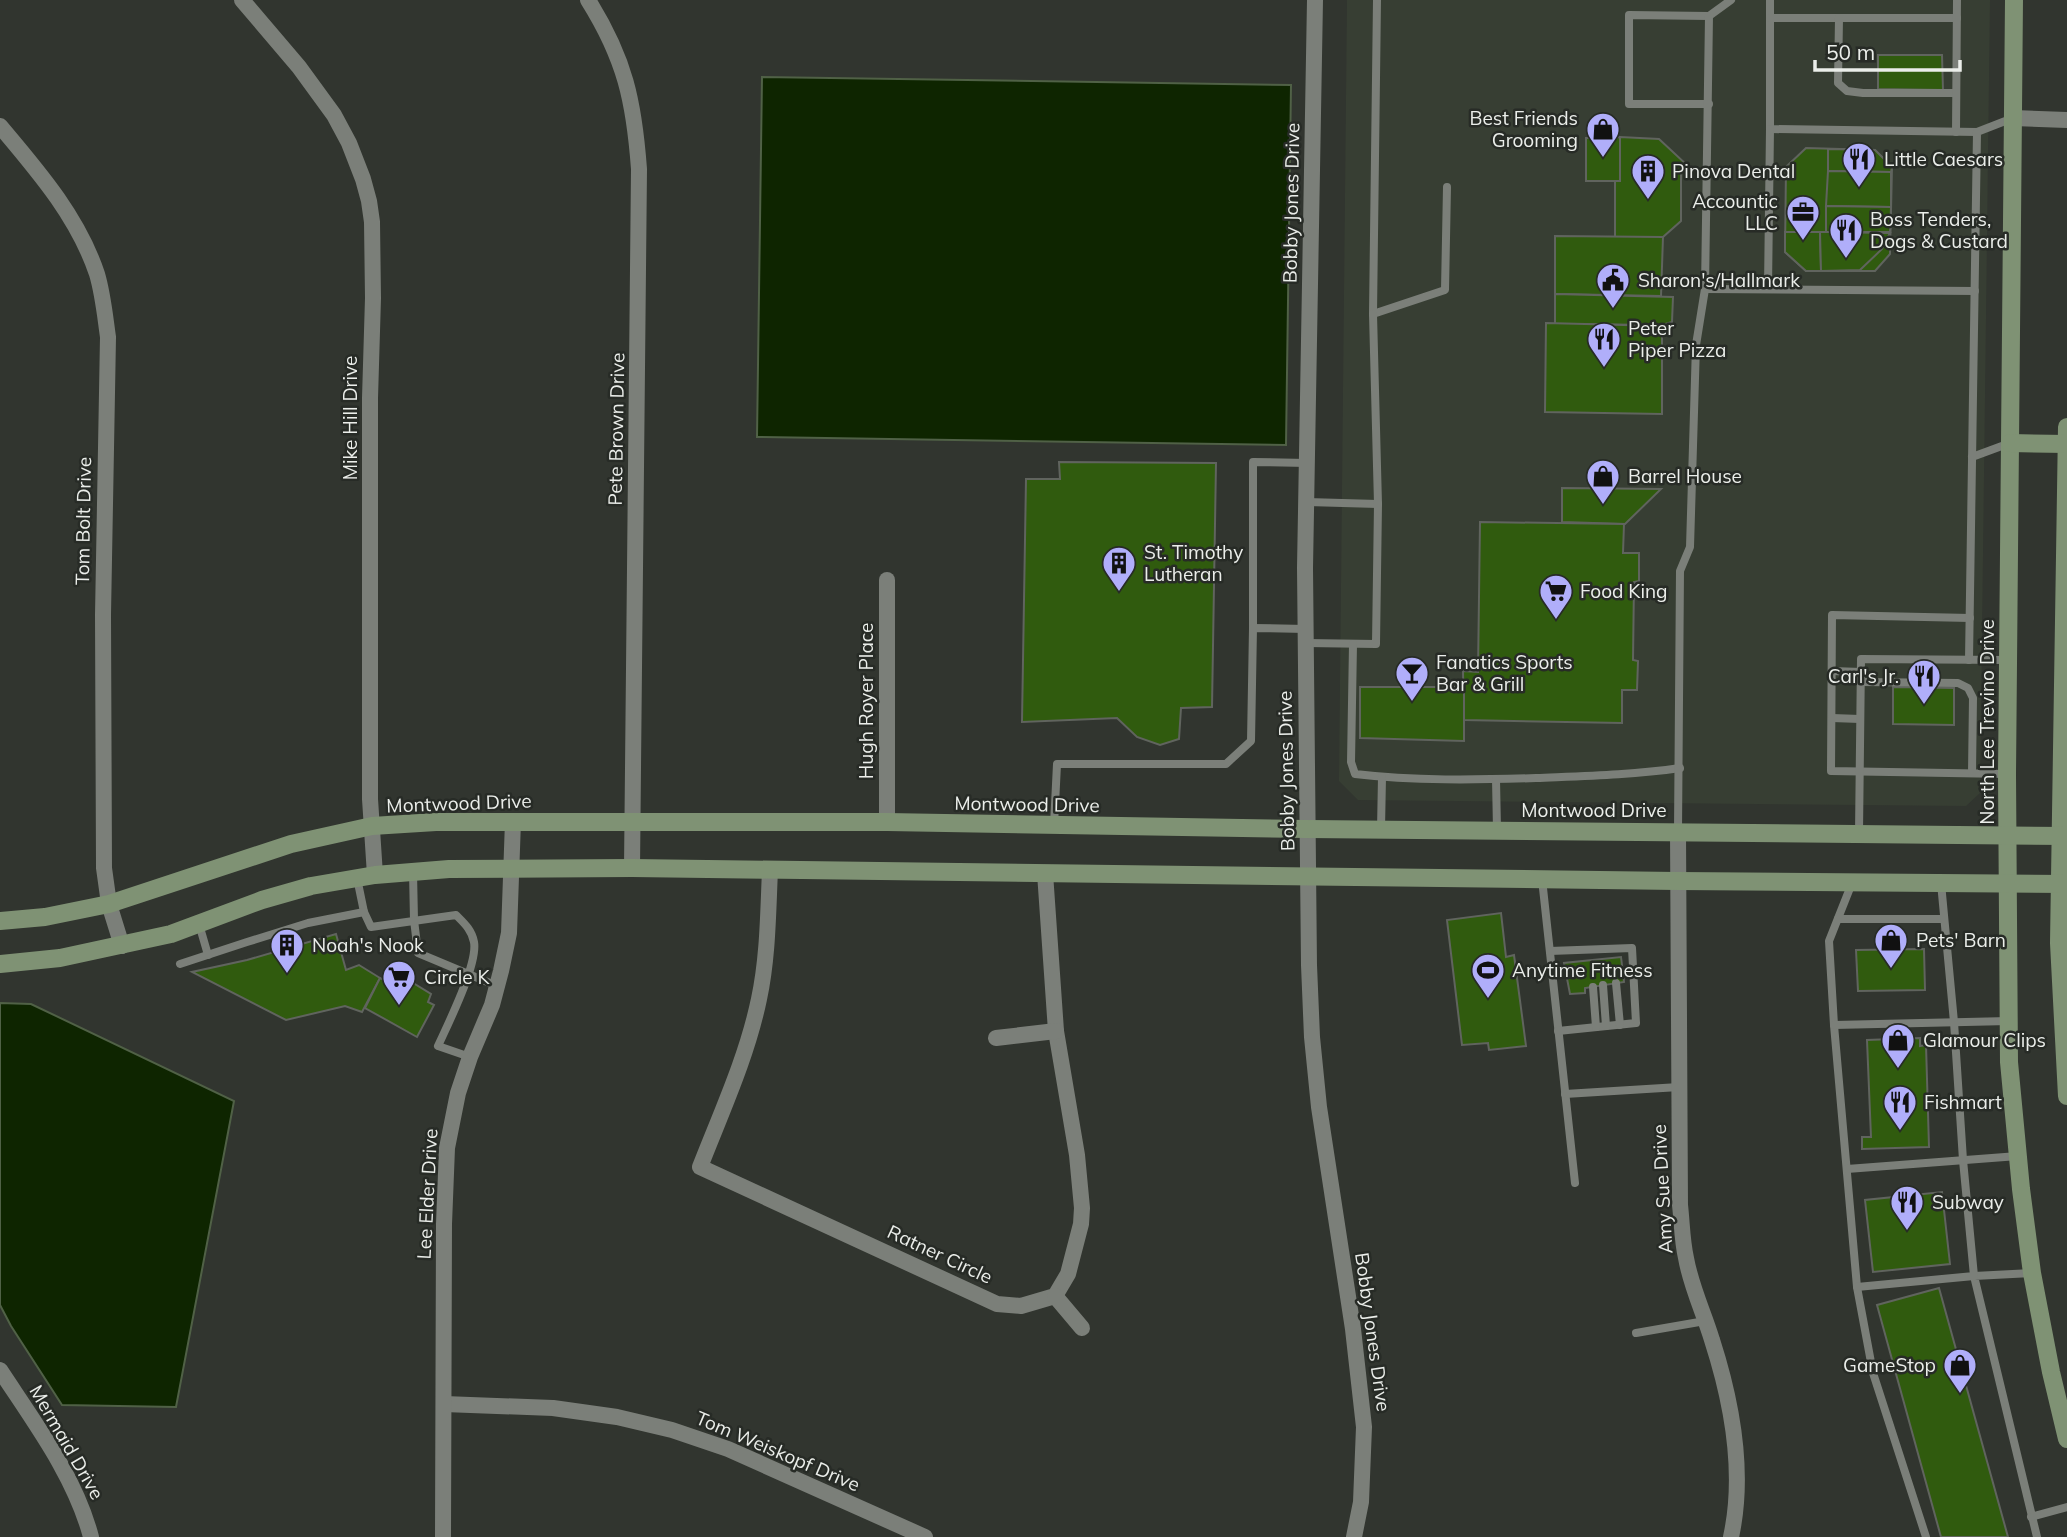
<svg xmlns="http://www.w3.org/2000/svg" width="2067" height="1537" font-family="Mulish,sans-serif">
<rect width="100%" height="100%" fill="#31352f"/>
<path fill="#373e33" d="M 1347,0 L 1990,0 L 1980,793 L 1966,806 L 1358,800 L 1339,781 Z"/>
<g fill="#0e2500" stroke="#506146" stroke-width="2">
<path d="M 762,77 L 1291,85 L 1286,445 L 757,437 Z"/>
<path d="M 0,1003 L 31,1004 L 234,1101 L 176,1407 L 62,1405 L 11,1326 L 0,1305 Z"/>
</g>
<g fill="#305b0e" stroke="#60645e" stroke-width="2">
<path d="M 1878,55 L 1942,55 L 1943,90 L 1878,89 Z"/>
<path d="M 1620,137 L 1659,139 L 1688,166 L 1681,174 L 1681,221 L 1663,237 L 1615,237 L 1615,181 L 1620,181 Z"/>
<path d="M 1620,137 L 1620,181 L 1586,181 L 1586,138 Z"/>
<path d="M 1806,148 L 1875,150 L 1892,167 L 1890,254 L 1875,271 L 1806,271 L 1785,252 L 1786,167 Z"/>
<path d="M 1828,149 L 1875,150 L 1892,167 L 1891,172 L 1828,171 Z"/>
<path d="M 1828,171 L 1891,172 L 1891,207 L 1826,206 Z"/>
<path d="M 1826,206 L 1891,207 L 1890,232 L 1826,232 Z"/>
<path d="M 1785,232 L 1820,232 L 1821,271 L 1806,271 L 1785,252 Z"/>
<path d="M 1820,232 L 1826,232 L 1890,233 L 1882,249 L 1860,270 L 1821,271 Z"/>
<path d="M 1555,236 L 1663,237 L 1661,296 L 1555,294 Z"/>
<path d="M 1555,294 L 1673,297 L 1672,322 L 1662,325 L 1555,324 Z"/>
<path d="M 1546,323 L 1662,326 L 1662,414 L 1545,412 Z"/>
<path d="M 1059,462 L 1216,463 L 1212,707 L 1181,708 L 1179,739 L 1160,745 L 1137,737 L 1117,718 L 1022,722 L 1026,479 L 1060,479 Z"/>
<path d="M 1562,488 L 1661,489 L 1625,524 L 1562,522 Z"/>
<path d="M 1480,522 L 1624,524 L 1623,553 L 1639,553 L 1639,581 L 1634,582 L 1633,660 L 1638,661 L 1637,690 L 1622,690 L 1622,723 L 1464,720 L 1463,671 L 1478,672 Z"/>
<path d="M 1360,687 L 1464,687 L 1464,741 L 1360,738 Z"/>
<path d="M 1893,687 L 1954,688 L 1954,725 L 1893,724 Z"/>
<path d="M 1501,913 L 1506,957 L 1514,955 L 1526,1046 L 1489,1050 L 1488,1043 L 1462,1045 L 1447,920 Z"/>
<path d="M 336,934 L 346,970 L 359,965 L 380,978 L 362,1012 L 345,1006 L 286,1020 L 192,972 L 247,960 Z"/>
<path d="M 1924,949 L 1925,990 L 1858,991 L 1856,950 Z"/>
<path d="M 1621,957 L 1624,982 L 1585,988 L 1585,993 L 1570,994 L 1564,963 Z"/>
<path d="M 390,975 L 400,975 L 431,994 L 428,1002 L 434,1005 L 417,1037 L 365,1008 L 380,978 L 388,982 Z"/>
<path d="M 1920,1038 L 1920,1046 L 1926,1045 L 1929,1147 L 1862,1149 L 1862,1137 L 1871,1137 L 1867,1040 Z"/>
<path d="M 1942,1192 L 1950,1264 L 1873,1272 L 1865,1200 Z"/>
<path d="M 1939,1288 L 2008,1537 L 1941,1537 L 1877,1305 Z"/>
</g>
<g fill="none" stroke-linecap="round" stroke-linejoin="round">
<g stroke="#7b7f79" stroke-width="8">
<path d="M 1377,0 L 1373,314 L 1445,290 L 1447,187"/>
<path d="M 1770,0 L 1770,129 L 1977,132"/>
<path d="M 1770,18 L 1957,18"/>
<path d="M 1839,18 L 1838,83 L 1847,91 L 1863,93 L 1956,93"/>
<path d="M 1709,104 L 1629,104 L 1629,15 L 1709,16"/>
<path d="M 1956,132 L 1957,0"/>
<path d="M 1768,288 L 1770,129"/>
<path d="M 1705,289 L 1975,291"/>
<path d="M 1972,457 L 2010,443"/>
<path d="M 1307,502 L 1378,504"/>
<path d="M 1970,618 L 1832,615 L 1831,771 L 2007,774"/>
<path d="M 1253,628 L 1253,462 L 1307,463"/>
<path d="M 1306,643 L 1376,644 L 1378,504 L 1373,314"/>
<path d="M 1353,644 L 1351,762 L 1355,774 C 1414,781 1476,780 1536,778 C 1584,776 1632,775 1680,768"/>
<path d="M 1969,660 L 1977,132 L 2013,118"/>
<path d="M 1832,671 L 1861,672"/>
<path d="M 1861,682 L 1958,683 L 1968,688 L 1973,698 L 1972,773"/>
<path d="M 1832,718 L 1860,719"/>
<path d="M 1496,779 L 1497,830"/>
<path d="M 1054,825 L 1057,764 L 1226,764 L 1251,741 L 1253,628 L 1306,629"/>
<path d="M 1381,829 L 1382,777"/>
<path d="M 1678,832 L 1680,571 L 1690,547 L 1696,345 L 1705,289 L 1709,16 L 1731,0"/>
<path d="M 1859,833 L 1861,659 L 2009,660"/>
<path d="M 413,872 L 414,920 L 418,953 L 497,986"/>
<path d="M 357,878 L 364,912 L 371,927 L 456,915 C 464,923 472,930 474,942 C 478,964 448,1024 438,1046 L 470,1057"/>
<path d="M 1542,879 L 1575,1183"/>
<path d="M 1852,883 L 1829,941 L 1834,1025 L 1857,1287 L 1873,1373 L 1926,1537"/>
<path d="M 1838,919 L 1944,919"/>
<path d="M 199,924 L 208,955"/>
<path d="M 1550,951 L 1632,948 L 1636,1023 L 1558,1031"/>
<path d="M 180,964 L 247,942 L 308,923 L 364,912"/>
<path d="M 1616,983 L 1620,1025"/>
<path d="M 1603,985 L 1606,1026"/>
<path d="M 1593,987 L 1596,1027"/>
<path d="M 1834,1025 L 2009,1021"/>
<path d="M 1565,1094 L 1679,1087"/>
<path d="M 1847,1169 L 2018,1156"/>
<path d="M 2032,1273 L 1974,1276 L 2037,1537"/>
<path d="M 1857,1287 L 1974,1276 L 1963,1160 L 1954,1022 L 1941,883"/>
<path d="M 1636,1333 L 1705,1321"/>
<path d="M 2031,1517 L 2067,1507"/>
</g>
<g stroke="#7b7f79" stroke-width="16">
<path d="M 242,0 L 299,67 L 334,115 L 349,143 L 363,179 L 369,201 L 372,222 L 373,298 L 370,398 L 370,799 L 375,875"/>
<path d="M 588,0 C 625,59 634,101 639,169 L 632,868"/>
<path d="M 1315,0 L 1305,568 L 1309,965 L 1312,1037 L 1319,1107 L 1353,1329 L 1364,1427 L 1361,1502 L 1354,1537"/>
<path d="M 2013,118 L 2067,120"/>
<path d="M 0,126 C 38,171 78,217 97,274 C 103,294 105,316 108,337 L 103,615 L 104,868 L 109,904 L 122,946"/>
<path d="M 887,822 L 887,580"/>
<path d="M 1678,832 L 1680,1205 C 1682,1222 1682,1241 1686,1258 C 1691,1287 1704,1313 1712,1340 C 1732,1402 1745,1473 1731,1537"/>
<path d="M 770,870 C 768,913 768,957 759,999 C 747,1057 721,1113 700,1167 L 997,1304 L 1021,1306 L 1055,1296 L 1068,1274 L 1081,1224 L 1082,1208 L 1077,1155 L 1056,1031 L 1045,873"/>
<path d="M 996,1038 L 1056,1031"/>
<path d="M 1055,1296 L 1082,1328"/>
<path d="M 0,1370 C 34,1422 75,1476 91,1537"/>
<path d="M 444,1404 L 553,1408 L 617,1417 L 672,1430 L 728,1449 L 925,1537"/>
<path d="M 443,1537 L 444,1224 L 447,1148 L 458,1093 L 470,1057 L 492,1005 L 501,971 L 509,933 L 513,821"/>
</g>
<g stroke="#7f9274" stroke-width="18">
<path d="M 2014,0 L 2007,774 L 2009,1062 L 2021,1189 L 2032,1273 L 2051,1372 L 2067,1439"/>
<path d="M 2067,427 L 2059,943 L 2067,1096"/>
<path d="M 2010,443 L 2067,444"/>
<path d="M 0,921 L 45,917 L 109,904 L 291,844 L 372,826 L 436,822 L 887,822 L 1307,829 L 2067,836"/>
<path d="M 0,964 L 60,958 L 171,934 L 262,900 L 311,886 L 375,875 L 449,869 L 632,868 L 1677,881 L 2067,884"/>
</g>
</g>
<defs>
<symbol id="shop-pin" viewBox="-11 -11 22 30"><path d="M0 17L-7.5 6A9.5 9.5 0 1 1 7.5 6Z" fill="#b0aefa" stroke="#272b26"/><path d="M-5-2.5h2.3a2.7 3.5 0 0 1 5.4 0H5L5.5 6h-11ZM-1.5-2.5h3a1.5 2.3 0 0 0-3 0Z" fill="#111"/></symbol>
<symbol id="restaurant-pin" viewBox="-11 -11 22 30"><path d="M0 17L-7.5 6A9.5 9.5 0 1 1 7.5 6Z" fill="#b0aefa" stroke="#272b26"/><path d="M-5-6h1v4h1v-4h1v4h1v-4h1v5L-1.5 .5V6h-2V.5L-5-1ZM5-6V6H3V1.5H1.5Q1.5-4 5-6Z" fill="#111"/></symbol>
<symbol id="building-pin" viewBox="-11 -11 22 30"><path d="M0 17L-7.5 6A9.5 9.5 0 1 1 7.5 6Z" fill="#b0aefa" stroke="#272b26"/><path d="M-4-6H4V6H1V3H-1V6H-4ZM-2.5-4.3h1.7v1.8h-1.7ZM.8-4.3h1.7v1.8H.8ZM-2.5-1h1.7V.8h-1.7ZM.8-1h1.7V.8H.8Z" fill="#111"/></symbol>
<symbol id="office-pin" viewBox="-11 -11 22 30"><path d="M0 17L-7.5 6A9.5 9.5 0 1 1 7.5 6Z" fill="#b0aefa" stroke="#272b26"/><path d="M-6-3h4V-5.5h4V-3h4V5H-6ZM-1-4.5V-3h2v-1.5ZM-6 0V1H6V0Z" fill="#111"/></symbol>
<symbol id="civic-pin" viewBox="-11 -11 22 30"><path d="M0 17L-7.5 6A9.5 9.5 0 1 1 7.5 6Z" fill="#b0aefa" stroke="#272b26"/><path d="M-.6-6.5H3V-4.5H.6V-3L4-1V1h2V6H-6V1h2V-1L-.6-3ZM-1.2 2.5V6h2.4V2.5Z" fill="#111"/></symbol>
<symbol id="supermarket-pin" viewBox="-11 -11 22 30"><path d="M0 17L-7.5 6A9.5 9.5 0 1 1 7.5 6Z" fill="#b0aefa" stroke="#272b26"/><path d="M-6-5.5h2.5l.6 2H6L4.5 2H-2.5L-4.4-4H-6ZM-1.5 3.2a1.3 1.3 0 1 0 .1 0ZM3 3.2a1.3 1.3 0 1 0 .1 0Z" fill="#111"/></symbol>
<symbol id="bar-pin" viewBox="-11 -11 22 30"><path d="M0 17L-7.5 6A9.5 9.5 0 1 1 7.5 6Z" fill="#b0aefa" stroke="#272b26"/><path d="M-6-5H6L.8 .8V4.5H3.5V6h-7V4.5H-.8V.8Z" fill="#111"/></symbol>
<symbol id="stadium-pin" viewBox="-11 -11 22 30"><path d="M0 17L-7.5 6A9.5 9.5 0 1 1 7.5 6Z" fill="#b0aefa" stroke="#272b26"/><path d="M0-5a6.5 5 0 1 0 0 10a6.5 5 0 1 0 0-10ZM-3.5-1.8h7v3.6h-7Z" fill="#111"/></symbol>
</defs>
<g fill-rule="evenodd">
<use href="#shop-pin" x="1584" y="110" width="38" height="52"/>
<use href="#restaurant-pin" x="1840" y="140" width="38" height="52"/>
<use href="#building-pin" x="1629" y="152" width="38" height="52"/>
<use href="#office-pin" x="1784" y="193" width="38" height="52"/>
<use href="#restaurant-pin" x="1827" y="211" width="38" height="52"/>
<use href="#civic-pin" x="1594" y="261" width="38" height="52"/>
<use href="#restaurant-pin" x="1585" y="320" width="38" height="52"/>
<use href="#shop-pin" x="1584" y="457" width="38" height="52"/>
<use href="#building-pin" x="1100" y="544" width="38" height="52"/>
<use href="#supermarket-pin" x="1537" y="572" width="38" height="52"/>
<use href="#bar-pin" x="1393" y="654" width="38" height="52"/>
<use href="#restaurant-pin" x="1905" y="657" width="38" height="52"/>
<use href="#shop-pin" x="1872" y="921" width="38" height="52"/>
<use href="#building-pin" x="268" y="926" width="38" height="52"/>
<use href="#stadium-pin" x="1469" y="951" width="38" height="52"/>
<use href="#supermarket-pin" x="380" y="958" width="38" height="52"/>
<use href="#shop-pin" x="1879" y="1021" width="38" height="52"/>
<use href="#restaurant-pin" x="1881" y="1083" width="38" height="52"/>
<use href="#restaurant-pin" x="1888" y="1183" width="38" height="52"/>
<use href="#shop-pin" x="1941" y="1346" width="38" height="52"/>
</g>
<g text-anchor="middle" stroke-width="5" stroke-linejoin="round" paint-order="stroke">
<g font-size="19" fill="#ebeeea" stroke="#272b26" text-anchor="start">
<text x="1578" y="125" text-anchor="end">Best Friends<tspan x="1578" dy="22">Grooming</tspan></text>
<text x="1884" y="166">Little Caesars</text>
<text x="1672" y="178">Pinova Dental</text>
<text x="1778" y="208" text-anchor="end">Accountic<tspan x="1778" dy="22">LLC</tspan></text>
<text x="1870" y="226">Boss Tenders,<tspan x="1870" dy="22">Dogs &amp; Custard</tspan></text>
<text x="1638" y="287">Sharon's/Hallmark</text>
<text x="1628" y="335">Peter<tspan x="1628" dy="22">Piper Pizza</tspan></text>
<text x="1628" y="483">Barrel House</text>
<text x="1144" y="559">St. Timothy<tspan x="1144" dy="22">Lutheran</tspan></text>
<text x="1580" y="598">Food King</text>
<text x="1436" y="669">Fanatics Sports<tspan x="1436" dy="22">Bar &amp; Grill</tspan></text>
<text x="1899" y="683" text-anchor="end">Carl's Jr.</text>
<text x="1916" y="947">Pets' Barn</text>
<text x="312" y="952">Noah's Nook</text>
<text x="1512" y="977">Anytime Fitness</text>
<text x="424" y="984">Circle K</text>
<text x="1923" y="1047">Glamour Clips</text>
<text x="1924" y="1109">Fishmart</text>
<text x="1932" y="1209">Subway</text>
<text x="1936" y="1372" text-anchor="end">GameStop</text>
</g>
<g font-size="19" fill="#ebeeea" stroke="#272b26">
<text transform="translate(1291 203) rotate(-89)" y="7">Bobby Jones Drive</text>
<text transform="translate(350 418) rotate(-90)" y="7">Mike Hill Drive</text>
<text transform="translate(616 429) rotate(-89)" y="7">Pete Brown Drive</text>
<text transform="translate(83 521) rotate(-89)" y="7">Tom Bolt Drive</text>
<text transform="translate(866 701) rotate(-90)" y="7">Hugh Royer Place</text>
<text transform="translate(1987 722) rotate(-90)" y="7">North Lee Trevino Drive</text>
<text transform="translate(1286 771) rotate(-91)" y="7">Bobby Jones Drive</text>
<text transform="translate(459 803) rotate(-2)" y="7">Montwood Drive</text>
<text transform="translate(1027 804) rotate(1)" y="7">Montwood Drive</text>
<text x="1594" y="817">Montwood Drive</text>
<text transform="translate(1662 1189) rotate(-93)" y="7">Amy Sue Drive</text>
<text transform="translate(427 1194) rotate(-87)" y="7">Lee Elder Drive</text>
<text transform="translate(940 1254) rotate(25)" y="7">Ratner Circle</text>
<text transform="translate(1373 1332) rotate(82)" y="7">Bobby Jones Drive</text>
<text transform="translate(67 1442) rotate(60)" y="7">Mermaid Drive</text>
<text transform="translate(778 1451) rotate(23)" y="7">Tom Weiskopf Drive</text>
</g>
</g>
<path d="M1815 60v10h145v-10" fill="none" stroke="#ebeeea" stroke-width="3.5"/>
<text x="1826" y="60" font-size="21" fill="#ebeeea" stroke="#272b26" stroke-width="5" paint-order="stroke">50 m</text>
</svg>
